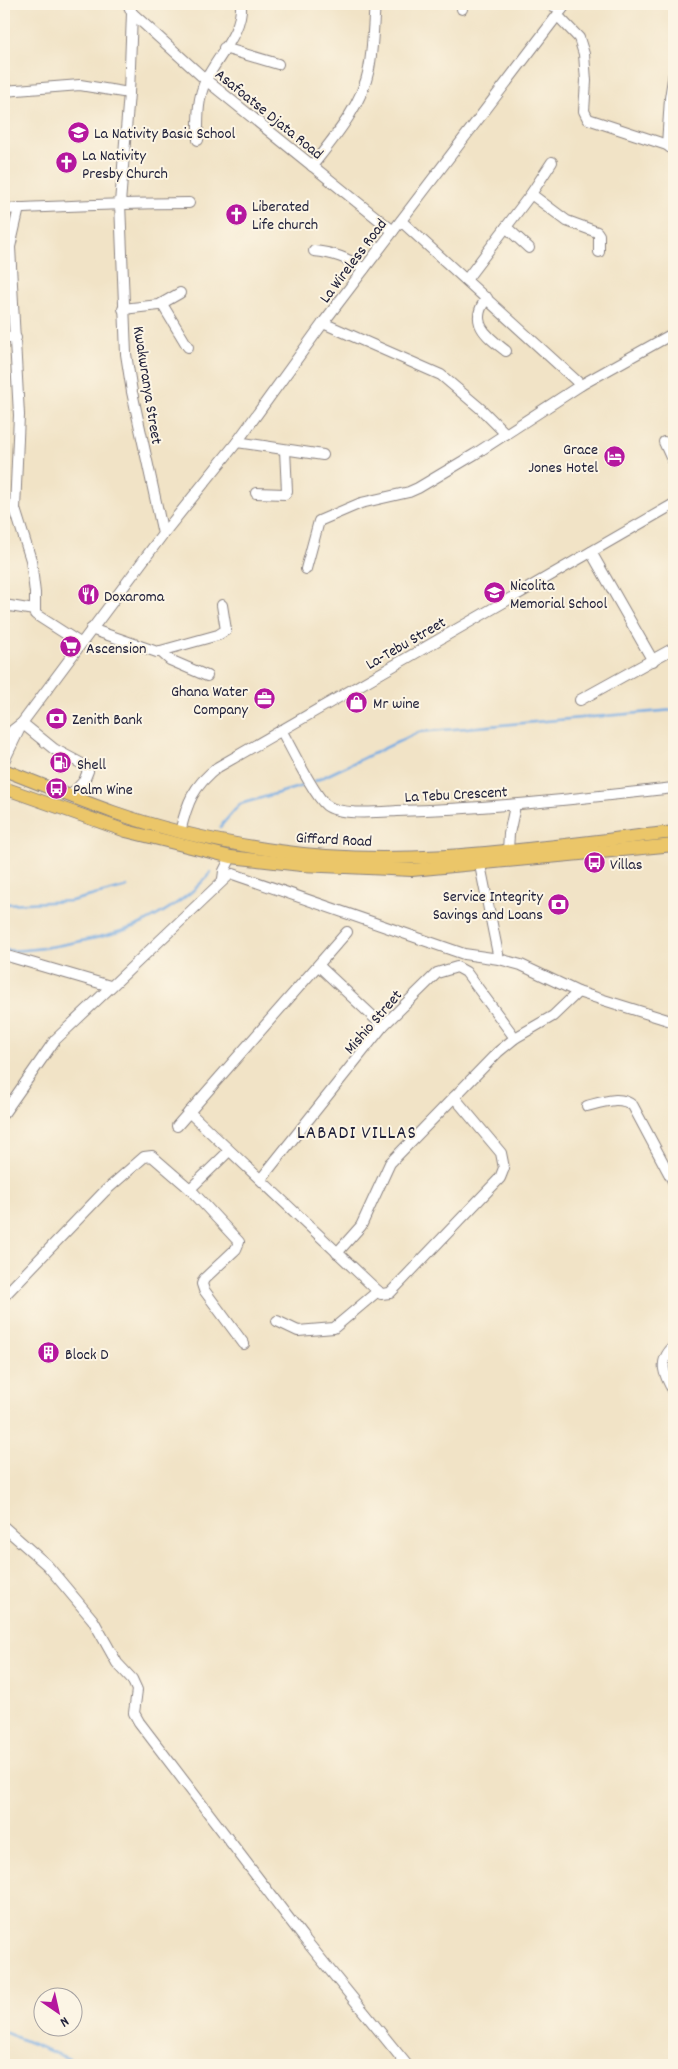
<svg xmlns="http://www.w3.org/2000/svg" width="678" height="2069" font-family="Dekko,sans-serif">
<rect width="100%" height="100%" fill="#fcf5e5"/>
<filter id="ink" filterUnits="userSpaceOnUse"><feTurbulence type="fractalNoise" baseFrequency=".02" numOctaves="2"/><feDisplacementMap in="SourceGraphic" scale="10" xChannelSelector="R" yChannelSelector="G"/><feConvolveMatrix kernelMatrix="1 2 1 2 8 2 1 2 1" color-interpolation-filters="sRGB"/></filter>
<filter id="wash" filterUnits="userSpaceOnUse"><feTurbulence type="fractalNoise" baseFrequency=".0096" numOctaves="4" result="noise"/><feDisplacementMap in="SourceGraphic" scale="20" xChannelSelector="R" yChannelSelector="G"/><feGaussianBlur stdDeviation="1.12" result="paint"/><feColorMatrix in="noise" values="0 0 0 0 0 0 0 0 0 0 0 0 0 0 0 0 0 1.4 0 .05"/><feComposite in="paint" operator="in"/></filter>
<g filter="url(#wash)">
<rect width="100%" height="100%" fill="#f1e3c6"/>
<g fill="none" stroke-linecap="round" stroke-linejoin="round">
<g stroke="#74abe3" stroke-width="2.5">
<path d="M 315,781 L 419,732 L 674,710"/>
<path d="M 220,827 L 240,804 L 306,785"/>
<path d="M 4,904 L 71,901 L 127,887"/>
<path d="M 4,950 C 34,953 115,936 143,923 C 167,911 194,893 211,872"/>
<path d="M 4,2032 L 84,2065"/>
</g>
</g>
</g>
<g filter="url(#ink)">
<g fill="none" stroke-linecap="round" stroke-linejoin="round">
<defs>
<g id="minor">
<path d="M 462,4 L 462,9"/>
<path d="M 548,4 L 562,9"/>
<path d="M 132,13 L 206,80 L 393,231"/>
<path d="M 558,16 L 579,38 L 584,54 L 586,81 L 584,111 L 588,119 L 667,145 L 674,151"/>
<path d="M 224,48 L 278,64"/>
<path d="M 4,91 L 80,85 L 129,93"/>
<path d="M 198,140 C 198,119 197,99 206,80 C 218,56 243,31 241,4"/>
<path d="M 667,145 L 670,98 L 674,73"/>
<path d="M 312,166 C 334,138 362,105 369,69 C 373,48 373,25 375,4"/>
<path d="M 531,194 L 552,162"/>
<path d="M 19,208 L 10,247 L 19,415 L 15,509 L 31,560 L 35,593 L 35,614 L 80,643"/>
<path d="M 4,209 C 65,206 127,203 189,203"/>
<path d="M 401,221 L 581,385"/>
<path d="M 506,227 L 529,248"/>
<path d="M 314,251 C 334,253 347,258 364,269"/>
<path d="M 466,280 L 531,194 L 567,221 L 597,232 L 599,235 L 599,252"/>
<path d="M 487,298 C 467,323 488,337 506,351"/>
<path d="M 162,304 L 188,347"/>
<path d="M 123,309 L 159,305 L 180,293"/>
<path d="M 323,323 L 441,375 L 481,409 L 506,434"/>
<path d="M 4,338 L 16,338"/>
<path d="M 237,442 L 323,455"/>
<path d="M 664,442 L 674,464"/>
<path d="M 256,493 L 285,494 L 287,491 L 285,450"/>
<path d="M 4,509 L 15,509"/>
<path d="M 163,534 L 237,442 L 323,323 L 566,4"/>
<path d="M 591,552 L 653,661"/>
<path d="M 306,569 L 319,521 L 361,503 L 409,492 L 418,488 L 475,454 L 581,385 L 674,333"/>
<path d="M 4,605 L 34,610"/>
<path d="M 91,629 L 157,652 L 218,635 L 226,630 L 222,605"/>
<path d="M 160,651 L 170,660 L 207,676"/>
<path d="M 580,700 L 674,648"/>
<path d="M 22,723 L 54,749 L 84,765 L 88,771 L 84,781 L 70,796"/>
<path d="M 281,730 C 291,747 313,794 326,805 C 340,816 380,812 397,811 C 490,809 582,798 674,788"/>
<path d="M 4,745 L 13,730 L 22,723 L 163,534 L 132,392 L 126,354 L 120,203 L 129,93 L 132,13 L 128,4"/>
<path d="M 4,761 L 20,728"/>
<path d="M 180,832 C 187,803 193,786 218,767 L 674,504"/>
<path d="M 508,850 L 509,834 L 515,806"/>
<path d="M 480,865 L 499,959 L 521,965 L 578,992 L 674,1022"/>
<path d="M 223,879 L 224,871 L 231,857"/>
<path d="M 4,955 L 110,986"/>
<path d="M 319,966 L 383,1026"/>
<path d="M 587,1106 C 602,1102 621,1095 633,1106 L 674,1183"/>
<path d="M 189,1112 L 381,1294 L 390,1293 L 500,1178 L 504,1168 L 501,1153 L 454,1097"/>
<path d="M 4,1113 L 55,1040 L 229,875 L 233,874 L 464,954 L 499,959"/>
<path d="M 177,1126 L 347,932"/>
<path d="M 261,1179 L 383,1026 L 437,973 L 457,967 L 466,972 L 515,1038"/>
<path d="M 190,1189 L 239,1242 L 236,1249 L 204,1279 L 202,1284 L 204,1290 L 244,1344"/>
<path d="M 337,1253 L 361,1226 L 390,1163 L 498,1052 L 515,1038 L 553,1016 L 578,992"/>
<path d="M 4,1296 L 104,1192 L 144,1157 L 152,1156 L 190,1189 L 229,1151"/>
<path d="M 277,1321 L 298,1331 L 334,1328 L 378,1291"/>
<path d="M 674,1346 C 657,1362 664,1375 674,1392"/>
<path d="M 4,1527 L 47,1565 L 93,1620 L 117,1663 L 132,1679 L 137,1690 L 134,1713 L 139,1722 L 303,1937 L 407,2065"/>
</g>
<g id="major">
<path d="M 4,770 C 40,784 76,799 113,812 C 167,831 223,843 279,851 C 406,870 547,846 674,832"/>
<path d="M 4,788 L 126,831 L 231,857 L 301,865 L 412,870 L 674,845"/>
</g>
</defs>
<use href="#minor" stroke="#8a8280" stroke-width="12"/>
<use href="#major" stroke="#8a8280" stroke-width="14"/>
<use href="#minor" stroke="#fff" stroke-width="10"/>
<use href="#major" stroke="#ebc669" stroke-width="12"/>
</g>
</g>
<defs>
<symbol id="school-disc" viewBox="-11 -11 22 22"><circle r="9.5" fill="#b5179e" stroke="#fcf5e5"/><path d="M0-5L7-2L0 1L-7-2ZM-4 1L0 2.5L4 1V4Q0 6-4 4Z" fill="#fff"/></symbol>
<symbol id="church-disc" viewBox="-11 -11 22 22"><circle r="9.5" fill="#b5179e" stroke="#fcf5e5"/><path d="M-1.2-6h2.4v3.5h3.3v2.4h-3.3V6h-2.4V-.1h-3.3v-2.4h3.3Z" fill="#fff"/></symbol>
<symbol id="hotel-disc" viewBox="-11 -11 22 22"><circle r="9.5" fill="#b5179e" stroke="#fcf5e5"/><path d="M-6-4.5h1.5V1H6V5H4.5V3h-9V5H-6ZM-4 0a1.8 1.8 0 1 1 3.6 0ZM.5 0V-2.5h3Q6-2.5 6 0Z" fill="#fff"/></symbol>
<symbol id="restaurant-disc" viewBox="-11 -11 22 22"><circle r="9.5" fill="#b5179e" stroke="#fcf5e5"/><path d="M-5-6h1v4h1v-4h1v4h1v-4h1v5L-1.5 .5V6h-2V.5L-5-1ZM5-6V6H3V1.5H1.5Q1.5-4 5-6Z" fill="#fff"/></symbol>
<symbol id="supermarket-disc" viewBox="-11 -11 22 22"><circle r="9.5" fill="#b5179e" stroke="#fcf5e5"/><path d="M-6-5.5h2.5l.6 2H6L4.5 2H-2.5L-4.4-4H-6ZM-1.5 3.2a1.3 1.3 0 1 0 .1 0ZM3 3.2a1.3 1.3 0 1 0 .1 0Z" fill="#fff"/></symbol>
<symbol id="office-disc" viewBox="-11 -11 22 22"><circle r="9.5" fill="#b5179e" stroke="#fcf5e5"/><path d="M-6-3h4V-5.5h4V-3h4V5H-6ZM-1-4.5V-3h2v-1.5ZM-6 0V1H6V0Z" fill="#fff"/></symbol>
<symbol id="shop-disc" viewBox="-11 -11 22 22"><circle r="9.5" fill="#b5179e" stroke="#fcf5e5"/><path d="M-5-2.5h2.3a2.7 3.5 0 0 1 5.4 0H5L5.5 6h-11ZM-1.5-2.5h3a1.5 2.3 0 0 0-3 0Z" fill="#fff"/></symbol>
<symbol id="bank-disc" viewBox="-11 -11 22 22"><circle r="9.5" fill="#b5179e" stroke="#fcf5e5"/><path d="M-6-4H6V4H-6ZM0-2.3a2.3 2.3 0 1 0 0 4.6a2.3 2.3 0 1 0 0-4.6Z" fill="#fff"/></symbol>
<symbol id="fuel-disc" viewBox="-11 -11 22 22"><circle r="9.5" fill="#b5179e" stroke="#fcf5e5"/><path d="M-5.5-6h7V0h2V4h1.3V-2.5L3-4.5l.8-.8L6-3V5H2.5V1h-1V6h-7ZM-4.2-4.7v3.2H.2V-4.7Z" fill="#fff"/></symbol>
<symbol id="bus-disc" viewBox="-11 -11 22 22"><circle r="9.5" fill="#b5179e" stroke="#fcf5e5"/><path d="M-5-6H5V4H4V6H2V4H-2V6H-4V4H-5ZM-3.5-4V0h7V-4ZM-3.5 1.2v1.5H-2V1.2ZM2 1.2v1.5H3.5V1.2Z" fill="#fff"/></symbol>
<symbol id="building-disc" viewBox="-11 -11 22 22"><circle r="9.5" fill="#b5179e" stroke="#fcf5e5"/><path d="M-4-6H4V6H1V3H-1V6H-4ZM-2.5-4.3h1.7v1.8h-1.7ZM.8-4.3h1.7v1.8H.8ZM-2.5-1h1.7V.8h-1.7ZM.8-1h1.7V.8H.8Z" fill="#fff"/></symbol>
</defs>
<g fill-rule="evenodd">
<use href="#school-disc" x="66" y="120" width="25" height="25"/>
<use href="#church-disc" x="54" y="150" width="25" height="25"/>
<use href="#church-disc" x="224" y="202" width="25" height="25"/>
<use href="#hotel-disc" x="602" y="444" width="25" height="25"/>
<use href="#school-disc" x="482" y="580" width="25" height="25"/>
<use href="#restaurant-disc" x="76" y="582" width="25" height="25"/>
<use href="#supermarket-disc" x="58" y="634" width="25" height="25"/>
<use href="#office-disc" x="252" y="686" width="25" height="25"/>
<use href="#shop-disc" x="344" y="690" width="25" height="25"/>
<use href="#bank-disc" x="44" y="706" width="25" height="25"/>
<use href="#fuel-disc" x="48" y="750" width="25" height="25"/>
<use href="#bus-disc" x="44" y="776" width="25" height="25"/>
<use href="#bus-disc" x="582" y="850" width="25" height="25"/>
<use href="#bank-disc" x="546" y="892" width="25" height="25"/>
<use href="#building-disc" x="36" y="1340" width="25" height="25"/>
</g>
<g text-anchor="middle" stroke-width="4" stroke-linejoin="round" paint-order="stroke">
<g font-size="16" fill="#22223b" stroke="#fcf5e5">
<text transform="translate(270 113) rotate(39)" y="6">Asafoatse Djata Road</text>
<text transform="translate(352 260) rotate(-53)" y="6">La Wireless Road</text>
<text transform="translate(149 385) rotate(81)" y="6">Kwakwranya Street</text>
<text transform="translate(405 642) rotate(-30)" y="6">La-Tebu Street</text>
<text transform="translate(456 793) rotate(-3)" y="6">La Tebu Crescent</text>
<text transform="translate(334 838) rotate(3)" y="6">Giffard Road</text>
<text transform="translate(372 1021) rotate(-49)" y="6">Mishio Street</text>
</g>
<g font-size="16" fill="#22223b" stroke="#fcf5e5" text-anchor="start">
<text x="94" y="138">La Nativity Basic School</text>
<text x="82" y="160">La Nativity<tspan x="82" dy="18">Presby Church</tspan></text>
<text x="252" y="211">Liberated<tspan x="252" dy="18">Life church</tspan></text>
<text x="598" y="454" text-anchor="end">Grace<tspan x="598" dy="18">Jones Hotel</tspan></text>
<text x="510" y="590">Nicolita<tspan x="510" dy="18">Memorial School</tspan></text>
<text x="104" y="601">Doxaroma</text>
<text x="86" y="653">Ascension</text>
<text x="248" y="696" text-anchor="end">Ghana Water<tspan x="248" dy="18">Company</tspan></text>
<text x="373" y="708">Mr wine</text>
<text x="72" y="724">Zenith Bank</text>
<text x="77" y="769">Shell</text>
<text x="73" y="794">Palm Wine</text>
<text x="610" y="869">Villas</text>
<text x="543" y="901" text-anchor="end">Service Integrity<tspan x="543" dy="18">Savings and Loans</tspan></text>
<text x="65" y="1359">Block D</text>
</g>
<g font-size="19" letter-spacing="1" fill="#22223b" stroke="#fcf5e5">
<text x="357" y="1138">LABADI VILLAS</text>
</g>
</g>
<rect width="678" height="2069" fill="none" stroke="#fcf5e5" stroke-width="20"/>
<g transform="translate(58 2012) rotate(146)"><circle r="24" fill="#fcf5e5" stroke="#a5a1a1"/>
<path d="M0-4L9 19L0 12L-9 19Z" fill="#b5179e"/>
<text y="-8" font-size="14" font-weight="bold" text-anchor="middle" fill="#22223b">N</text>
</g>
</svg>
